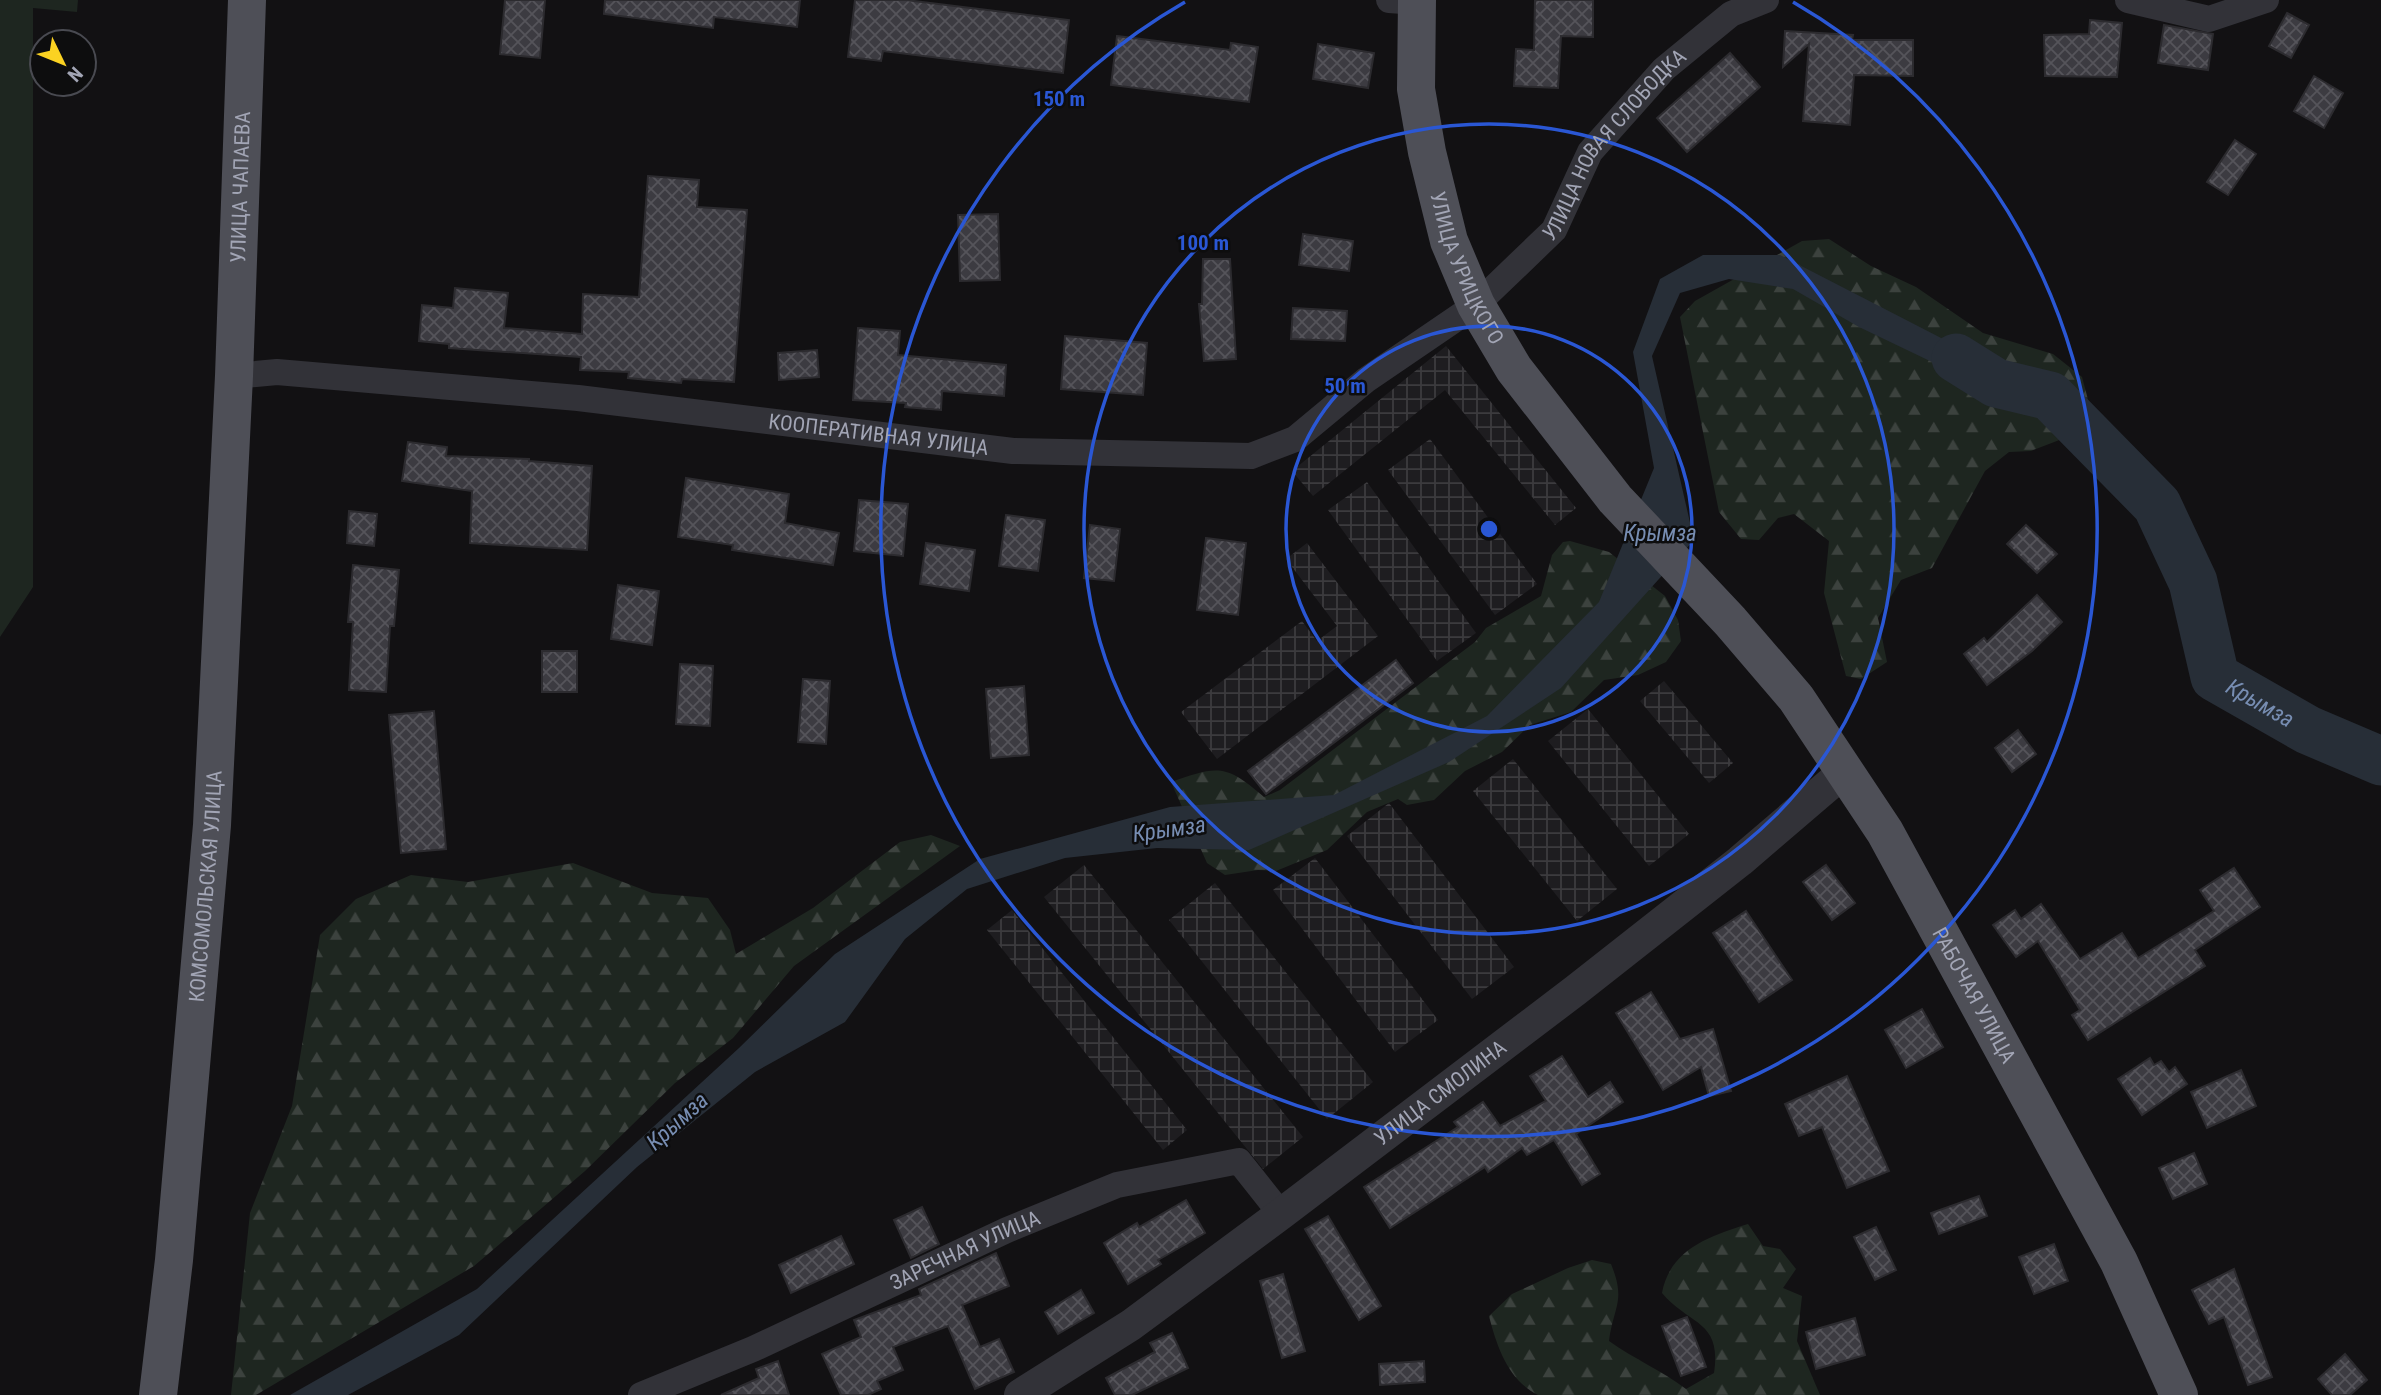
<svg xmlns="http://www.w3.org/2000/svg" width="2381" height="1395" font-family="'Roboto Condensed',sans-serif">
<defs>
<pattern id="industrial-grid" width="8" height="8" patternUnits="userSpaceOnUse" patternTransform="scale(1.75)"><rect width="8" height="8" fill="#1e1d20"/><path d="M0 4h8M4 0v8" fill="none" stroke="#3c3b3e"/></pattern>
<pattern id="forest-firs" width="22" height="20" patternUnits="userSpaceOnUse" patternTransform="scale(1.75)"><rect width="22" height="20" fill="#1e2620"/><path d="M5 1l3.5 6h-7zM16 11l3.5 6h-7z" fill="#3c423e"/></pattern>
<pattern id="building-cross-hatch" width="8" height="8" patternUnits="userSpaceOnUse" patternTransform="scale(1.75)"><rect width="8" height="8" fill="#3c3b41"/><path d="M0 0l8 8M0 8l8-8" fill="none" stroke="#55545a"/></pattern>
</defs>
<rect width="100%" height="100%" fill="#121113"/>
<g fill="url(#industrial-grid)">
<path d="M 1446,346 L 1576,508 L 1555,525 L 1445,390 L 1313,496 L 1292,471 Z"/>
<path d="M 1430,439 L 1537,584 L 1495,615 L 1388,470 Z"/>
<path d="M 1367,482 L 1476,633 L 1437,661 L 1328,510 Z"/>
<path d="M 1307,543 L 1378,636 L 1217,759 L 1181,712 L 1302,621 L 1317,641 L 1337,626 L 1286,559 Z"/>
<path d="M 1664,681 L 1733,763 L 1709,783 L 1640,701 Z"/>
<path d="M 1588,709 L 1689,834 L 1649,866 L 1548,741 Z"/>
<path d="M 1513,759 L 1617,889 L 1577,921 L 1473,791 Z"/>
<path d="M 1389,803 L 1514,967 L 1472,999 L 1347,836 Z"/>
<path d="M 1315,858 L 1438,1020 L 1395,1052 L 1273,890 Z"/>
<path d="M 1084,865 L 1303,1137 L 1263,1169 L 1044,897 Z"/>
<path d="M 1215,883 L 1373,1082 L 1327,1119 L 1169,920 Z"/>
<path d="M 1012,910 L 1187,1130 L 1163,1150 L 987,930 Z"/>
</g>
<g fill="url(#forest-firs)">
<path d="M 1829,239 L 1871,266 L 1916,287 L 1983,333 L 2053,354 L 2082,377 L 2090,407 L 2062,439 L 2031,451 L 2009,452 L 1985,471 L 1932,568 L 1901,580 L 1878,618 L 1887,662 L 1861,679 L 1846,676 L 1824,593 L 1829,541 L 1794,514 L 1778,518 L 1759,540 L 1741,539 L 1719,512 L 1680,317 L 1695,301 L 1802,241 Z"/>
<path d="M 1570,541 L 1609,552 L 1665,596 L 1678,620 L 1681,641 L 1666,662 L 1638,675 L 1604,680 L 1571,712 L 1530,725 L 1502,752 L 1465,771 L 1434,800 L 1407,805 L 1398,799 L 1367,812 L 1327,850 L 1276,871 L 1258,870 L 1225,875 L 1207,863 L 1171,782 C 1217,766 1225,763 1264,797 L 1280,790 L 1475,642 L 1486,628 L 1541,596 L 1552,555 L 1563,542 Z"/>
<path d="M 931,835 L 960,846 L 794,966 L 733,1038 L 675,1083 L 585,1171 L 474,1266 L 256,1395 L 231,1395 L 250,1213 L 292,1106 L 320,935 L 356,899 L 411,875 L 468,882 L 573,863 L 652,893 L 708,898 L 730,930 L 736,954 L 813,908 L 900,842 Z"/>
<path d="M 1748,1224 L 1763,1246 L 1780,1249 L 1796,1269 L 1783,1288 L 1802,1296 L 1797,1341 L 1820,1395 L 1538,1395 C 1508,1380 1497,1347 1489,1316 L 1512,1294 L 1568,1268 L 1592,1260 L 1611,1264 C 1626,1301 1614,1305 1609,1341 C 1634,1359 1661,1370 1686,1389 L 1714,1373 C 1722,1320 1690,1326 1662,1293 C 1670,1249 1710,1236 1748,1224 Z"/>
</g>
<path fill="#1e2620" d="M 0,0 L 78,0 L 77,12 L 33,8 L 33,587 L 0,637 Z"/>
<path fill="#272e37" d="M 1703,255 L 1780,255 L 1945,340 L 2020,371 L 2013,394 L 1932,362 L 1859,327 L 1793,289 L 1729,279 L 1680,293 L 1652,356 L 1694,540 L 1561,688 L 1449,762 L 1249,850 L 1157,848 L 1065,858 L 967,889 L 905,939 L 845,1022 L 755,1072 L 637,1167 L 459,1335 L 348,1395 L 290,1395 L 477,1289 L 739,1048 L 835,954 L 980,859 L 1170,807 L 1334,795 L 1487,716 L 1599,602 L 1654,468 L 1633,352 L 1660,279 Z"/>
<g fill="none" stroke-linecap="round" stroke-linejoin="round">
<path stroke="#272e37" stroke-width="49" id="s1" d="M 1956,358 L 1996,383 L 2050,396 L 2157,505 L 2193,582 L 2215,677 L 2308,730 L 2381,761"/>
</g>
<g fill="url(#building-cross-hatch)" stroke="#2c2b2f" stroke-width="2">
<path d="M 505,0 L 545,0 L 540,58 L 500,54 Z"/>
<path d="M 605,0 L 800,0 L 797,27 L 714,17 L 713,28 L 604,14 Z"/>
<path d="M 855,0 L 906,0 L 1069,20 L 1063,73 L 883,51 L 881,61 L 848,57 Z"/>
<path d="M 1535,0 L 1593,0 L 1593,37 L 1561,36 L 1558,88 L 1514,86 L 1516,49 L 1534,50 Z"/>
<path d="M 2287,13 L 2309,25 L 2291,58 L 2269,46 Z"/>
<path d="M 2090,20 L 2122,23 L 2117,77 L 2045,76 L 2044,35 L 2089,34 Z"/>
<path d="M 2164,25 L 2213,34 L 2208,70 L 2158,63 Z"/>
<path d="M 1785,31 L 1853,35 L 1852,40 L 1913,40 L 1913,76 L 1854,75 L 1850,125 L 1803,121 L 1809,44 L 1783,67 Z"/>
<path d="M 1117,36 L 1230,50 L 1231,43 L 1258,47 L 1249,102 L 1111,85 Z"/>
<path d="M 1318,44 L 1374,53 L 1368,88 L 1313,79 Z"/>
<path d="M 1730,53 L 1760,87 L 1687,152 L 1657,118 Z"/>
<path d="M 2314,76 L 2343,93 L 2324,128 L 2294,111 Z"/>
<path d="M 2235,140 L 2256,154 L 2228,195 L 2207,182 Z"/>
<path d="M 648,176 L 699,180 L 697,207 L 747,210 L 734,382 L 682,379 L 681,383 L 628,378 L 629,372 L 580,370 L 581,357 L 449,348 L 449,344 L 419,341 L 422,305 L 453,308 L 455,288 L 508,293 L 504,328 L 582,334 L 583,294 L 639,297 Z"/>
<path d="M 998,214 L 1000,280 L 960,281 L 958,215 Z"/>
<path d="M 1303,234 L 1353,241 L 1349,271 L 1299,265 Z"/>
<path d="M 1203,259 L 1230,259 L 1236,359 L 1204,361 L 1199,304 L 1202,304 Z"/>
<path d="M 1293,308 L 1347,311 L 1345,341 L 1291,339 Z"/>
<path d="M 858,328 L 900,331 L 898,355 L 1006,365 L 1004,396 L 942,391 L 941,410 L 905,407 L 906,403 L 853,400 Z"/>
<path d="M 1065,336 L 1147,343 L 1143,395 L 1061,389 Z"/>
<path d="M 817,350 L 819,377 L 779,380 L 778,353 Z"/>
<path d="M 408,442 L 447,447 L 446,456 L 529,459 L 529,461 L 592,466 L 587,550 L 470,543 L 472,491 L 402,481 Z"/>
<path d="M 686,478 L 789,494 L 785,523 L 839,533 L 833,565 L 732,550 L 733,545 L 678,537 Z"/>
<path d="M 859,500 L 908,504 L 903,556 L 854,551 Z"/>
<path d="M 349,511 L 377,514 L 374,546 L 347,543 Z"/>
<path d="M 1006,515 L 1045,520 L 1038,571 L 999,566 Z"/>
<path d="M 1090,525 L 1120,529 L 1114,581 L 1084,578 Z"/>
<path d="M 2026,525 L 2057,554 L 2037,573 L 2007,544 Z"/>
<path d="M 1206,538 L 1246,543 L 1238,615 L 1197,610 Z"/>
<path d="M 926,543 L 975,550 L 969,591 L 920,584 Z"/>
<path d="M 353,565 L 399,570 L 394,626 L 390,626 L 386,692 L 349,690 L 353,622 L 348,622 Z"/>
<path d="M 618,585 L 659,591 L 652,645 L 611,639 Z"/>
<path d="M 2037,595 L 2062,622 L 2032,651 L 1987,685 L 1964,654 L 1984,638 L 1987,642 Z"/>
<rect x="542" y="651" width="35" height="41"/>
<path d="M 1396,660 L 1413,683 L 1266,794 L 1248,771 Z"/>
<path d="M 680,664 L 713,666 L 710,726 L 676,724 Z"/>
<path d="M 803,679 L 830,681 L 826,744 L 798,742 Z"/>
<path d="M 1024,686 L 1029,755 L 991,758 L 986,689 Z"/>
<path d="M 434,711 L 446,849 L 401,853 L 389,715 Z"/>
<path d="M 2018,730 L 2036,754 L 2012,772 L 1995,748 Z"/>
<path d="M 1826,865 L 1855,903 L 1832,920 L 1803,882 Z"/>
<path d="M 2234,868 L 2260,907 L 2195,950 L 2205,966 L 2088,1040 L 2072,1015 L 2080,1010 L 2038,941 L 2016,957 L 1993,925 L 2015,910 L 2021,919 L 2041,904 L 2080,959 L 2122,933 L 2138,958 L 2214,911 L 2200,890 Z"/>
<path d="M 1746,911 L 1792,980 L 1759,1002 L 1713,933 Z"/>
<path d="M 1651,992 L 1680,1039 L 1713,1029 L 1731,1091 L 1709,1096 L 1701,1067 L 1663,1090 L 1616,1013 Z"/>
<path d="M 1922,1009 L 1943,1047 L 1906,1068 L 1885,1030 Z"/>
<path d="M 1562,1056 L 1588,1097 L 1610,1082 L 1623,1102 L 1576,1134 L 1600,1174 L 1582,1185 L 1554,1140 L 1527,1155 L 1522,1148 L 1488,1172 L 1485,1167 L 1390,1228 L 1364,1187 L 1458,1127 L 1454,1122 L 1483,1102 L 1500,1126 L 1546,1101 L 1530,1076 Z"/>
<path d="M 2150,1058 L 2154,1065 L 2161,1061 L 2169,1072 L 2175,1067 L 2187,1084 L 2142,1115 L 2118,1079 Z"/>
<path d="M 2241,1070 L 2256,1106 L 2207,1128 L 2191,1092 Z"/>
<path d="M 1847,1076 L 1889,1171 L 1847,1188 L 1822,1127 L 1799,1136 L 1785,1104 Z"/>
<path d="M 2194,1153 L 2207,1184 L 2173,1199 L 2159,1168 Z"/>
<path d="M 1979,1196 L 1987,1216 L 1939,1234 L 1931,1213 Z"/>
<path d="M 1186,1200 L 1205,1233 L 1158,1260 L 1161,1264 L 1128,1284 L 1104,1243 L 1137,1223 L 1139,1227 Z"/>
<path d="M 922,1207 L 939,1244 L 911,1258 L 894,1220 Z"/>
<path d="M 1328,1216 L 1381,1306 L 1359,1320 L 1305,1229 Z"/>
<path d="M 1876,1227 L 1896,1270 L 1875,1280 L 1854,1237 Z"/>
<path d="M 841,1236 L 854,1264 L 791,1293 L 779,1265 Z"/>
<path d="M 2054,1244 L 2068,1281 L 2034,1294 L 2019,1257 Z"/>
<path d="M 996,1253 L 1009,1286 L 962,1305 L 980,1347 L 999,1339 L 1014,1372 L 975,1389 L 948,1326 L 893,1347 L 903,1370 L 877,1381 L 881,1389 L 868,1395 L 841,1395 L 822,1354 L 861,1337 L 854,1320 L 921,1295 L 919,1289 Z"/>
<path d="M 2234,1269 L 2272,1377 L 2248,1385 L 2224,1317 L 2209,1324 L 2192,1290 Z"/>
<path d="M 1283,1274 L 1305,1351 L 1282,1358 L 1260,1281 Z"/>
<path d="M 1081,1290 L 1094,1313 L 1058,1334 L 1045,1312 Z"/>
<path d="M 1687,1317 L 1706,1367 L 1681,1376 L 1662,1326 Z"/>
<path d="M 1855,1318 L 1865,1355 L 1816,1369 L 1806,1332 Z"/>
<path d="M 1172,1333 L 1188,1368 L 1132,1395 L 1115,1395 L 1106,1378 L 1155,1352 L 1150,1343 Z"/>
<path d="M 2345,1354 L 2367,1380 L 2350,1395 L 2332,1395 L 2318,1379 Z"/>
<path d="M 778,1361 L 789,1395 L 721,1395 L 759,1378 L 756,1369 Z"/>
<path d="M 1424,1361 L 1425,1382 L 1380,1385 L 1379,1364 Z"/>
</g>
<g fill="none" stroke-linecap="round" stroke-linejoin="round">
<g stroke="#323238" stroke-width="26">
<path d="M 1389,0 L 1417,2"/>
<path d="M 2128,0 L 2209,19 L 2266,0"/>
<path id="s2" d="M 234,376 L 277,372 L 578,398 L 1013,451 L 1251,456 L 1295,439 L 1366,380 L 1476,305 L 1554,230 L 1590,152 L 1664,69 L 1731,14 L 1766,0"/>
<path id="s3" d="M 641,1395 L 753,1349 L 1007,1230 L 1117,1185 L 1239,1161 L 1281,1214"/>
</g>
<path stroke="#323238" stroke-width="32" id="s4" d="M 1020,1395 L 1131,1325 L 1281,1214 L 1576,990 L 1740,861 L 1845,771"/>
<g stroke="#4e4f57" stroke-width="38">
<path id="s5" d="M 1417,0 L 1416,89 L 1427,152 L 1449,241 L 1476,305 L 1514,369 L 1615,499 L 1730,621 L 1796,698 L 1885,832 L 2119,1262 L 2179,1395"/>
<path id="s6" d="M 158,1395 L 174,1260 L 212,825 L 234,376 L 247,0"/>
</g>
</g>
<g fill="none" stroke="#2a57d4" stroke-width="3.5">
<circle cx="1489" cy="529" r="203"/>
<circle cx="1489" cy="529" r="405"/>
<path d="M1793 2A608 608 0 1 1 1185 2"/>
</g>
<g text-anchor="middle" stroke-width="5" stroke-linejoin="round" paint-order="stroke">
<g font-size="21" fill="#a2a5b5" stroke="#0d0d0e">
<text dy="7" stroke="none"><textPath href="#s2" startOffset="1508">УЛИЦА НОВАЯ СЛОБОДКА</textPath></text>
<text dy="7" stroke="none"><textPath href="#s6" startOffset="1211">УЛИЦА ЧАПАЕВА</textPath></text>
<text dy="7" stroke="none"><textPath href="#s5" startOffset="276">УЛИЦА УРИЦКОГО</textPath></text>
<text dy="7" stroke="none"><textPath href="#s2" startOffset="648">КООПЕРАТИВНАЯ УЛИЦА</textPath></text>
<text dy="7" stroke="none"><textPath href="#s6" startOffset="511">КОМСОМОЛЬСКАЯ УЛИЦА</textPath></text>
<text dy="7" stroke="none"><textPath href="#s5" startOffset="1169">РАБОЧАЯ УЛИЦА</textPath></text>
<text dy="7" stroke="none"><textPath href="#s4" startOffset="518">УЛИЦА СМОЛИНА</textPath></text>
<text dy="7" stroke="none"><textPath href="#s3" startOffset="355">ЗАРЕЧНАЯ УЛИЦА</textPath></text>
</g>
<g font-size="23" font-style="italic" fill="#778db2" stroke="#0d0d0e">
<text x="1660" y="541">Крымза</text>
<text dy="8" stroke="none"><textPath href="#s1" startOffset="490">Крымза</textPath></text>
<text transform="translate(1169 829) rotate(-8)" y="8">Крымза</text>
<text transform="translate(677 1121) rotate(-42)" y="8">Крымза</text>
</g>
</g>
<circle cx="1489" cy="529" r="10" fill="#2a57d4" stroke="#0d0d0e" stroke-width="3.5"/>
<g font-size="21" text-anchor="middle" font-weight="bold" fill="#2a57d4" stroke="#0d0d0e" stroke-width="5" stroke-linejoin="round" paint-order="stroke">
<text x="1059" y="106">150 m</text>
<text x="1203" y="250">100 m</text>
<text x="1345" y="393">50 m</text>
</g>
<g transform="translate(63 63) rotate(133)"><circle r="33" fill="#0d0d0e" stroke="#494a51" stroke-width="2"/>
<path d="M0-5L12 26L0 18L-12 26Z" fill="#fbd222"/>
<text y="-10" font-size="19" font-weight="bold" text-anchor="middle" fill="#a2a5b5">N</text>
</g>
</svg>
